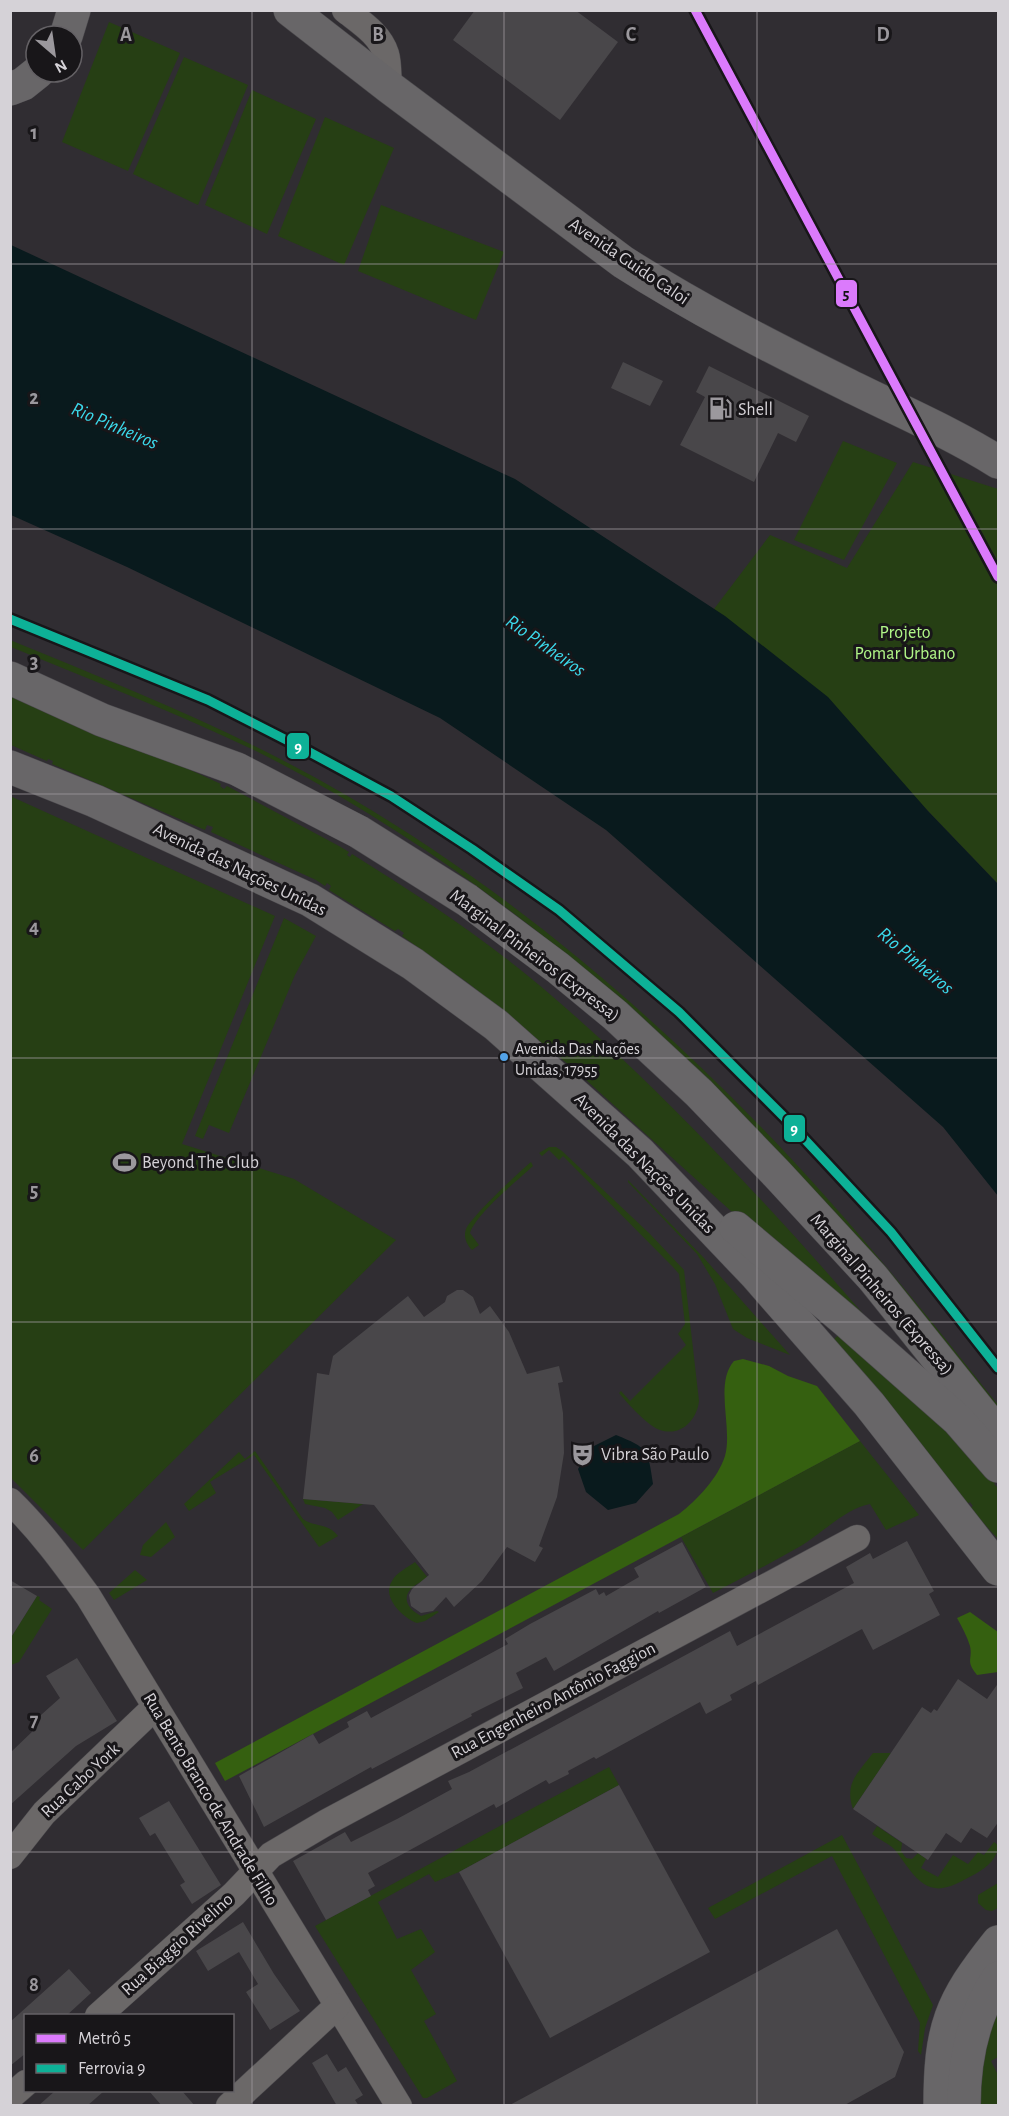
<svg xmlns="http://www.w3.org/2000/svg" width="1009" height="2116" font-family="'Alegreya Sans',sans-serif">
<rect width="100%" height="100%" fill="#302d32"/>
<g fill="#263f14">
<path d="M 109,22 L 180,53 L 128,171 L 62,142 Z"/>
<path d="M 184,57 L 248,85 L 198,205 L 133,174 Z"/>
<path d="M 252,90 L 316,119 L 267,234 L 205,205 Z"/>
<path d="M 325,117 L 394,148 L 344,265 L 278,236 Z"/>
<path d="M 381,205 L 504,252 L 476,320 L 358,271 Z"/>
<path d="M 843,441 L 897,463 L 844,560 L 794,540 Z"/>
<path d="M 913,462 L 998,489 L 998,884 L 928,811 L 714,609 L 770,535 L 847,568 Z"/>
<path d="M 10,640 C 127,688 243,734 351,798 C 502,887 636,999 758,1124 C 844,1212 922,1309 998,1405 L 998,1412 L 566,954 C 470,877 368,807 258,752 C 177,713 93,681 11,647 Z"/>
<path d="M 11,688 L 221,784 L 220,786 L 224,789 L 227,786 L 339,846 L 349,852 L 347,855 L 350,857 L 352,854 C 421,897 490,942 552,996 C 571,1012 589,1029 607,1045 L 604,1048 L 614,1057 L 617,1054 C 705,1137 786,1225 866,1317 L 742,1221 L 585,1079 L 589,1075 L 583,1071 L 580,1074 L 468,983 L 402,936 L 404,933 L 398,929 L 395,931 L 329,890 L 331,886 L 327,883 L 325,886 L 316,880 L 211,832 L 213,827 L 207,825 L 205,830 L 52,764 L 53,761 L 48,759 L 47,761 L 11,745 Z"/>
<path d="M 10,796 L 275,916 L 182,1144 L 294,1179 L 396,1240 L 83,1550 L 11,1478 Z"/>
<path d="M 284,918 L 316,936 L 295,975 L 229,1133 L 209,1125 L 203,1139 L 195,1136 Z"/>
<path d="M 549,1147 L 556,1147 L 562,1151 L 650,1234 L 684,1270 L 699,1401 C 697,1420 681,1437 660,1430 C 648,1426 627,1403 619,1393 L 621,1391 L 630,1401 L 686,1345 L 678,1334 L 685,1324 L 679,1274 L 673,1267 L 563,1156 L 559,1160 L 549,1150 L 542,1156 L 539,1153 Z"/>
<path d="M 531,1162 L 533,1166 C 518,1180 476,1214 470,1233 L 479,1245 L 472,1250 C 467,1245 463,1237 466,1229 C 472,1216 519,1172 531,1162 Z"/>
<path d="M 628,1180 L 704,1258 L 790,1355 L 747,1338 L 733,1329 L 715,1284 L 697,1254 L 628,1182 Z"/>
<path d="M 841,1333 L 900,1384 L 996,1482 L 994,1484 L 998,1488 L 998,1539 L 970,1508 L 973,1506 L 970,1502 L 967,1504 L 834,1339 Z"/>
<path d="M 860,1441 L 919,1515 L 886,1530 L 870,1504 C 846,1508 820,1535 799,1547 C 771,1563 742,1578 713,1593 L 681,1537 Z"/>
<path d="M 255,1451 L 303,1519 C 316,1528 327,1522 338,1536 L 319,1547 L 254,1455 L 210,1482 L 216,1493 L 189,1511 L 184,1504 L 239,1452 L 245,1459 Z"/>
<path d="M 303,1499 L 363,1504 L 338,1520 L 332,1512 L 325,1508 L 305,1504 Z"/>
<path d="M 166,1522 L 175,1537 L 151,1557 L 140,1555 L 143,1545 Z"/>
<path d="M 415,1562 L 429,1579 C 407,1585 396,1602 421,1616 L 437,1611 L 439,1612 L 425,1621 L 417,1623 C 403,1618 381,1597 392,1581 C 396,1573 408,1567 415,1562 Z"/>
<path d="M 135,1570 L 147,1580 L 114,1600 L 109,1593 Z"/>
<path d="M 37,1596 L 40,1597 L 39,1600 L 52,1609 L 19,1662 L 11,1665 L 10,1639 Z"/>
<path d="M 873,1753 L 891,1753 L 853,1809 C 844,1783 858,1773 873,1753 Z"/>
<path d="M 609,1767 L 619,1785 L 459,1872 L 435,1882 L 429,1874 L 378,1902 L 397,1939 L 421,1929 L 435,1952 L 411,1970 L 436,2014 L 424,2021 L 457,2081 L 427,2098 L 423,2098 L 315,1926 Z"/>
<path d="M 877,1826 L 902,1843 L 901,1851 L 906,1858 L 912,1859 L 918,1853 L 926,1859 L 921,1868 L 938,1877 L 953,1855 L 968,1864 L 978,1852 L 984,1855 L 994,1842 L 998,1845 C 998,1858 987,1867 977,1873 C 949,1888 932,1900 909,1869 C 904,1863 900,1856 895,1850 C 889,1843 879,1840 872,1834 Z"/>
<path d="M 842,1835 L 933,2005 L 925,2028 L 921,2055 L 918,2051 L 920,2023 L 832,1856 L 715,1919 L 708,1908 Z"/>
<path d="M 998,1883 L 998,1908 L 992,1911 L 986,1910 L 978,1903 L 978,1895 Z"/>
<path d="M 998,2007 L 998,2057 L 991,2061 L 998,2075 L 998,2105 L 980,2106 L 982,2047 Z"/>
</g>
<g fill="#356010">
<path d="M 743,1359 L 769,1366 L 788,1376 L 817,1386 L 860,1441 L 225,1781 L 215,1763 L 679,1514 C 697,1500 718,1478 725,1456 C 733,1427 714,1384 734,1361 Z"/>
<path d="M 970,1612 L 998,1632 L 998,1672 L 977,1675 C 965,1660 973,1660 970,1646 C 967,1636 962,1627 957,1618 Z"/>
</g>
<g fill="#091a1d">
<path d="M 11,245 L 515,479 L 725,616 L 828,697 L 928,811 L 998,884 L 998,1196 L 943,1127 L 606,830 L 440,718 L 127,567 L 11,515 Z"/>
<path d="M 616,1435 C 648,1448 648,1449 653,1484 L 636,1503 L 608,1510 L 586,1492 L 578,1469 L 592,1447 Z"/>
</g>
<g fill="#49474a">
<path d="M 475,10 L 575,10 L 618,42 L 560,120 L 453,40 Z"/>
<path d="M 623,362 L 663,381 L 650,406 L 611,388 Z"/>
<path d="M 709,366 L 809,416 L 796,442 L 778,433 L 754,482 L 680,445 L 705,397 L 696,392 Z"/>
<path d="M 457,1290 L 463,1290 L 473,1297 L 480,1314 L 490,1306 L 509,1332 L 527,1374 L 559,1366 L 563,1382 L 558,1383 L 563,1413 L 564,1453 L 557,1497 L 539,1546 L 543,1548 L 535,1562 L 507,1547 L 482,1581 L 454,1607 L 446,1597 L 433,1611 L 421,1613 L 411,1606 L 409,1595 L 412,1589 L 429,1575 L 374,1505 L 303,1499 L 317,1373 L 329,1375 L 333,1356 L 408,1296 L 424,1317 L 445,1302 L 447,1296 Z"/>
<path d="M 907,1541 L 934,1591 L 929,1594 L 940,1615 L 873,1650 L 862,1629 L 758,1685 L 756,1681 L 730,1695 L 732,1700 L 706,1714 L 700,1702 L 596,1759 L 594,1757 L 568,1771 L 569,1774 L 549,1784 L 546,1780 L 496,1808 L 494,1804 L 368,1873 L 375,1886 L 368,1890 L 371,1896 L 326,1920 L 293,1861 L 345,1832 L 351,1842 L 397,1819 L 452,1789 L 448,1781 L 469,1772 L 730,1631 L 737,1646 L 854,1583 L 846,1567 L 870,1553 L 873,1559 Z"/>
<path d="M 682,1542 L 706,1587 L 659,1613 L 658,1611 L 554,1671 L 546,1657 L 516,1673 L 523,1688 L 471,1714 L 472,1716 L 372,1769 L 371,1767 L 264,1827 L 239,1776 L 313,1734 L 319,1744 L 349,1727 L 347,1722 L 367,1711 L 371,1718 L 508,1644 L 505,1639 L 530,1624 L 596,1589 L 599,1595 L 604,1592 L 606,1596 L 639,1577 L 634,1568 Z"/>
<path d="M 10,1580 L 37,1596 L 10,1639 Z"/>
<path d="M 77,1658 L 117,1721 L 76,1746 L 10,1805 L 10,1753 L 36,1728 L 32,1723 L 60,1698 L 46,1676 Z"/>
<path d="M 958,1679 L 987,1699 L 999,1682 L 999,1821 L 987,1838 L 971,1828 L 961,1843 L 946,1833 L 928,1860 L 853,1809 L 922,1707 L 931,1713 L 934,1709 L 937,1711 Z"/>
<path d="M 619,1785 L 710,1952 L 550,2038 L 459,1872 Z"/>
<path d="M 169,1801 L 221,1885 L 192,1904 L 180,1885 L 185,1882 L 155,1833 L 150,1836 L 139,1818 Z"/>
<path d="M 243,1922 L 274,1974 L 300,2011 L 270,2030 L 246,1992 L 258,1984 L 239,1952 L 208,1971 L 196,1951 Z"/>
<path d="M 837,1929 L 904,2052 L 895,2077 L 843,2106 L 508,2106 Z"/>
<path d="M 69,1969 L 91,1993 L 66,2016 L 26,2016 L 26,2053 L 10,2066 L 10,2022 Z"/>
<path d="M 327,2054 L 338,2072 L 346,2067 L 363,2095 L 355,2100 L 359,2106 L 337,2106 L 312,2063 Z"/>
<path d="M 55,2091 L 104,2091 L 87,2106 L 38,2106 Z"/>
<path d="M 149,2091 L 182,2091 L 195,2106 L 162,2106 Z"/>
</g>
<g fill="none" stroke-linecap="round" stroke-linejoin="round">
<defs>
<g id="minor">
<path d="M 345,10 C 360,22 380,34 386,54 C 389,64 388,77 389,87"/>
<path d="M 10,1501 C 40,1530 64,1563 88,1596 L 399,2106"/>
<path d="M 10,1856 L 44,1813 L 155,1707"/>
<path d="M 98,2016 L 234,1894 L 271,1855 L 327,1822 L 857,1538"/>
<path d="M 10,2097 L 26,2083"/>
<path d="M 229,2106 L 337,2006"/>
</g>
<g id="highway">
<path d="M 290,10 L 389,87 L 623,262 C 695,308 771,347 848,385 C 898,410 950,432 998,462"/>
<path d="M 66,36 L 74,10"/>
<path d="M 10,89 L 23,84 L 38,72"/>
<path d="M 10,678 L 102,720 L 237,769 L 359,832 L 467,900 L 558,968 L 615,1015 L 699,1093 L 777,1174 L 873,1278 L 998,1434"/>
<path d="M 10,767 L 95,801 L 310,900 L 413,964 L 496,1025 L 640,1153 L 756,1275 L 869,1404 L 998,1569"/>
<path d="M 736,1228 L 846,1321 L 958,1420 L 998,1466"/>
<path d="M 940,2106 C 940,2028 950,2002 998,1942"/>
<path d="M 964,2106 C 964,2061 973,2015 998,1978"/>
</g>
</defs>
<use href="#minor" stroke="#4a484c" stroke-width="27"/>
<use href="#highway" stroke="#4a484c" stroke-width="34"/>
<use href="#minor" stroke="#6b6868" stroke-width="26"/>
<use href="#highway" stroke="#686668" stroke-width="33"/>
<defs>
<path id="rail-1" d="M 10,619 L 208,700 L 302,748 L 391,796 L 472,849 L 559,910 L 679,1012 L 783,1116 L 891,1232 L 998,1368"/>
</defs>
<use href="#rail-1" stroke="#181619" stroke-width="14"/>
<use href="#rail-1" stroke="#0db197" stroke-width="9"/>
<defs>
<path id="metro-1" d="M 695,10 L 998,577"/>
</defs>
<use href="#metro-1" stroke="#181619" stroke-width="14"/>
<use href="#metro-1" stroke="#db7afc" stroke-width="9"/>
</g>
<path fill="none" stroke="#9b989d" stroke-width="1.5" stroke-opacity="0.55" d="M 252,10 L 252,2106M 504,10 L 504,2106M 757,10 L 757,2106M 10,264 L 998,264M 10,529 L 998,529M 10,794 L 998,794M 10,1058 L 998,1058M 10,1322 L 998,1322M 10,1587 L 998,1587M 10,1852 L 998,1852"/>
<defs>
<symbol id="fuel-bare" viewBox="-9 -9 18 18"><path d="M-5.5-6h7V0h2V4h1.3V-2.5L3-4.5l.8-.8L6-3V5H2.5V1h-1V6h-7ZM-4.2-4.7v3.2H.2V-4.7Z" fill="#9b989d" stroke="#181619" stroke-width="2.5" paint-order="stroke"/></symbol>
<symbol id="stadium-bare" viewBox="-9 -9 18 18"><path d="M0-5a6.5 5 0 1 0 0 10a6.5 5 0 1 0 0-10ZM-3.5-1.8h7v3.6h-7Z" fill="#9b989d" stroke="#181619" stroke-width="2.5" paint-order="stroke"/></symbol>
<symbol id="theatre-bare" viewBox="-9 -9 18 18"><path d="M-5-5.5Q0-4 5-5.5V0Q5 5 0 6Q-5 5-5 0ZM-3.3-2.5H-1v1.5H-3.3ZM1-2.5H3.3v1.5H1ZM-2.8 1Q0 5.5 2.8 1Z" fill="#9b989d" stroke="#181619" stroke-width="2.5" paint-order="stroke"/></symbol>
</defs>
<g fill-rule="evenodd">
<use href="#fuel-bare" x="704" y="392" width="33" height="33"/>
<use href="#stadium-bare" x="108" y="1146" width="33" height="33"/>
<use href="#theatre-bare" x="566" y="1438" width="33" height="33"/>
</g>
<circle fill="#53a3e8" stroke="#181619" stroke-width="2" cx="504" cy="1057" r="5"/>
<g text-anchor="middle" stroke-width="6" stroke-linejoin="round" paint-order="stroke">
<g font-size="16" fill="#d5d2d7" stroke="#181619" text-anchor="start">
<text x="515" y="1054">Avenida Das Nações<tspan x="515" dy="21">Unidas, 17955</tspan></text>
</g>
<g font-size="18" fill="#d5d2d7" stroke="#181619">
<text transform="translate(629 261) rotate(34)" y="6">Avenida Guido Caloi</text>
<text transform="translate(240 869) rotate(26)" y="6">Avenida das Nações Unidas</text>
<text transform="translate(535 955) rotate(37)" y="6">Marginal Pinheiros (Expressa)</text>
<text transform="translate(645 1163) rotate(45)" y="6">Avenida das Nações Unidas</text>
<text transform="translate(882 1294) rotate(49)" y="6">Marginal Pinheiros (Expressa)</text>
<text transform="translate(553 1700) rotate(-28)" y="6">Rua Engenheiro Antônio Faggion</text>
<text transform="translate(80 1780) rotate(-43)" y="6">Rua Cabo York</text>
<text transform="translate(211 1799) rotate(59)" y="6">Rua Bento Branco de Andrade Filho</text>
<text transform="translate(177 1944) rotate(-42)" y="6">Rua Biaggio Rivelino</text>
</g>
<g font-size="18" fill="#d5d2d7" stroke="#181619" text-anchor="start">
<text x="738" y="415">Shell</text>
<text x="142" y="1168">Beyond The Club</text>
<text x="601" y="1460">Vibra São Paulo</text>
</g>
<g font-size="18" fill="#b1f788" stroke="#181619">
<text x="905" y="638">Projeto<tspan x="905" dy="21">Pomar Urbano</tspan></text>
</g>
<g font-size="20" font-style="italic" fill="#3bd9eb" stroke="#181619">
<text transform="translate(115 425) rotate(23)" y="7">Rio Pinheiros</text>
<text transform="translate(546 645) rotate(35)" y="7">Rio Pinheiros</text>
<text transform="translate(916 960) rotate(40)" y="7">Rio Pinheiros</text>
</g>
</g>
<g font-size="20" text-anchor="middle" font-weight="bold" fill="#9b989d" stroke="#181619" stroke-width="6" stroke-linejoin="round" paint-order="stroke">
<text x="126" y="41">A</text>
<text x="378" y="41">B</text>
<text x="631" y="41">C</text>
<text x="883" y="41">D</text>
<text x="34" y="139">1</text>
<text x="34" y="404">2</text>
<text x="34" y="668">3</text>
<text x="34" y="933">4</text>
<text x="34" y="1197">5</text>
<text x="34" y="1462">6</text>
<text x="34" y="1726">7</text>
<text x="34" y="1991">8</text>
</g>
<g stroke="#181619" stroke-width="2">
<rect x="835" y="279" width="23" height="29" rx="6" fill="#db7afc"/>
<rect x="286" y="732" width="24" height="28" rx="6" fill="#0db197"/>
<rect x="783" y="1114" width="23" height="29" rx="6" fill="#0db197"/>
</g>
<g font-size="16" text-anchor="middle" font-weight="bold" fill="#fff">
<text x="298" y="752">9</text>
<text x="794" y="1134">9</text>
</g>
<g font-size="16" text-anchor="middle" font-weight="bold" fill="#111">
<text x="846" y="299">5</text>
</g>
<rect width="1009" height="2116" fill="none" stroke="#d5d2d7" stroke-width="24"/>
<rect x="24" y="2014" width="210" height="78" fill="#181619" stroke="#646165" stroke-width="1.5"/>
<rect x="36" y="2034" width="30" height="9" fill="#db7afc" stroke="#646165" stroke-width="1.5"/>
<text x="78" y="2044" font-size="18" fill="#d5d2d7">Metrô 5</text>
<rect x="36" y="2064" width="30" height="9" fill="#0db197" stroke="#646165" stroke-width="1.5"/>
<text x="78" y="2074" font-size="18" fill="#d5d2d7">Ferrovia 9</text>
<g transform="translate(54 54) rotate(151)"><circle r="28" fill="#181619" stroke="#646165" stroke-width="1.5"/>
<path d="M0-4.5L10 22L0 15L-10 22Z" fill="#9b989d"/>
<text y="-9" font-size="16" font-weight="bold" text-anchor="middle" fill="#d5d2d7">N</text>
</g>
</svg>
